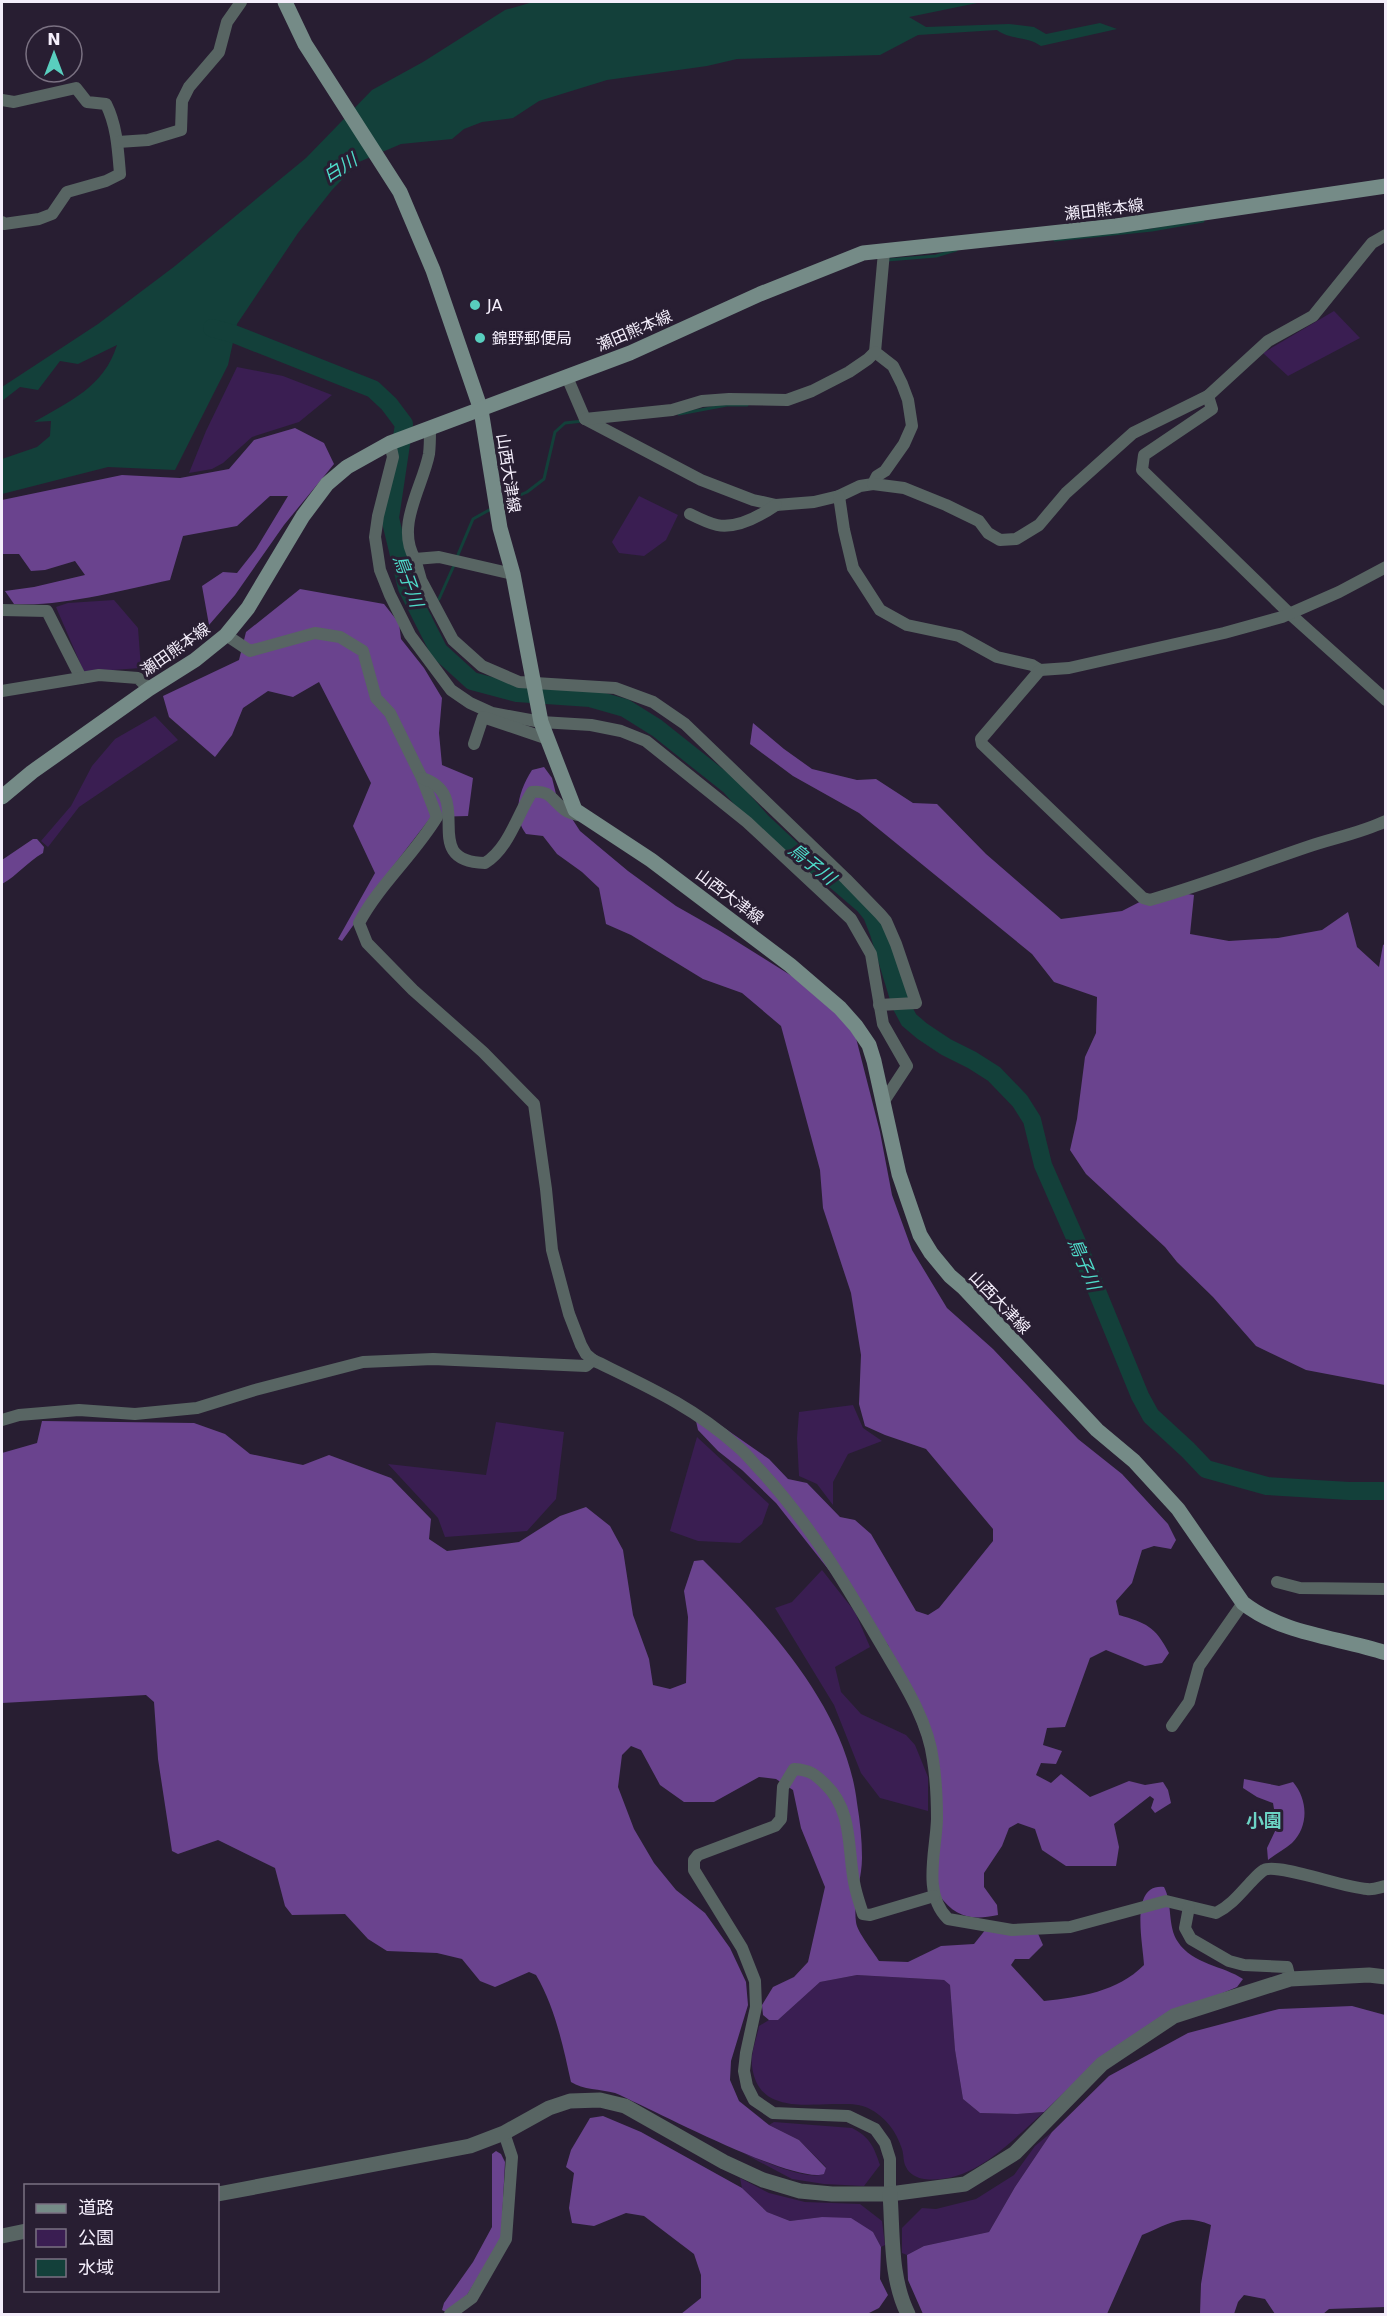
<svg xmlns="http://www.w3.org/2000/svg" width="1387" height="2316" font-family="'DejaVu Sans','Noto Sans JP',sans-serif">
<rect width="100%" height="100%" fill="#281e32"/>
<g fill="#3a1e52">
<path d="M 1334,311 L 1360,338 L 1288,376 L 1263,353 Z"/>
<path d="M 237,367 L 283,376 L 332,395 L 299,422 L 252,437 L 223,463 L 212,469 L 189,473 L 206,431 Z"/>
<path d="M 639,496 L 678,515 L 666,540 L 644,556 L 619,553 L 612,542 Z"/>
<path d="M 114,600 L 138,628 L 141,668 L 84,672 L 56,607 L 68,603 Z"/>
<path d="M 155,716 L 178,740 L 79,807 L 48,847 L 41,841 L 71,806 L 92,766 L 115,739 Z"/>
<path d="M 853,1405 L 863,1428 L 882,1441 L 848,1454 L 833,1482 L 833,1505 L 817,1484 L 799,1476 L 797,1438 L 799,1412 Z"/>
<path d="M 496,1422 L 564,1432 L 556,1499 L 527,1531 L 445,1537 L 438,1518 L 388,1464 L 486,1475 Z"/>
<path d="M 697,1437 L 769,1504 L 762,1524 L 740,1543 L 698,1541 L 670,1531 Z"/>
<path d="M 822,1570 L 855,1612 L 870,1647 L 835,1667 L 841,1692 L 861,1714 L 906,1735 L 915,1745 L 928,1777 L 928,1811 L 880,1798 L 861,1773 L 834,1705 L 775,1608 L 792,1602 Z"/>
<path d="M 857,1975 L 944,1980 L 950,1985 L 955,2050 L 963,2099 L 980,2113 L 1017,2114 L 1044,2112 C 1011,2141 973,2185 924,2179 C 917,2178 909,2174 906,2167 C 903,2162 904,2155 902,2149 C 896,2131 886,2117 868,2108 C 859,2103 843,2104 832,2104 C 799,2105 757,2110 752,2066 C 750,2054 757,2038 759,2026 L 769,2020 L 778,2020 L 820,1982 Z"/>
<path d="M 774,2122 L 852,2128 C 870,2137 874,2147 880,2165 L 864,2186 L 824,2184 L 792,2179 L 743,2153 C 762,2160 805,2181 824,2174 L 826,2167 L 799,2140 L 769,2125 Z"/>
<path d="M 1052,2132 L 1015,2187 L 989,2232 L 924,2246 L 907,2255 L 902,2253 L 902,2228 L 922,2208 L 936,2209 L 976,2199 L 1014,2175 L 1035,2146 Z"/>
<path d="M 740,2178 L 769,2193 L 805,2202 L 860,2204 L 882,2221 L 885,2245 L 881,2247 L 873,2232 L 822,2217 L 790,2221 L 767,2212 L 742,2188 Z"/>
</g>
<g fill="#6a438e">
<path d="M 295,428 L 324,443 L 334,464 L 284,525 L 235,595 L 209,625 L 202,586 L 223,572 L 237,573 L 256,549 L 288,496 L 270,496 L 237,526 L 183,536 L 170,580 C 122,590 62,607 14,604 L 5,591 L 34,587 L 85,575 L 75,561 L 45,570 L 31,571 L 19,554 L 2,554 L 2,500 L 122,475 L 180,478 L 229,469 L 254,440 Z"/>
<path d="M 300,589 L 384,604 L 399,623 L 401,639 L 424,668 L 442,698 L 439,733 L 442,765 L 473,778 L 468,816 L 431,817 L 374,891 L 362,913 L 342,941 L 338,939 L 375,873 L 353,826 L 371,783 L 319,682 L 293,697 L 268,691 L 243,708 L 232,735 L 215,757 L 169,717 L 163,696 L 239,660 L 246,632 Z"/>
<path d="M 753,723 L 784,749 L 812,769 L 857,780 L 876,779 L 913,803 L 937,804 L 986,854 L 1061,919 L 1122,911 L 1163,890 L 1194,895 L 1190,934 L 1229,941 L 1278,938 L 1322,930 L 1348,912 L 1357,947 L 1379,967 L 1383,945 L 1385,944 L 1385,1385 L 1306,1370 L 1256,1346 L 1213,1297 L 1177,1262 L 1165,1247 L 1086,1174 L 1070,1150 L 1077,1119 L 1085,1057 L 1096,1033 L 1097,997 L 1054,982 L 1032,954 L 859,813 L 793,776 L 750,744 Z"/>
<path d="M 544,767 L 552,778 L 556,794 L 580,831 L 628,871 L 676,906 L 720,931 L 803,983 L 839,1014 L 856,1038 L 880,1132 L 892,1195 L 912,1250 L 947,1308 L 993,1349 L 1078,1439 L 1122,1474 L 1168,1524 L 1176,1540 L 1171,1549 L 1154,1546 L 1142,1550 L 1132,1583 L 1116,1601 L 1119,1615 C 1146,1623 1155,1626 1169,1653 L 1162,1663 L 1145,1666 L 1106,1650 L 1090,1658 L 1065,1727 L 1047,1728 L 1043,1745 L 1062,1751 L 1056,1764 L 1041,1763 L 1036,1775 L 1051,1783 L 1061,1774 L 1090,1797 L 1129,1781 L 1145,1785 L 1163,1782 L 1168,1790 L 1171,1803 L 1155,1813 L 1151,1808 L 1154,1799 L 1150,1796 L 1114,1824 L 1119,1847 L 1116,1866 L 1066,1866 L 1042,1850 L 1035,1829 L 1018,1823 L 1009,1828 L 1002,1846 L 984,1873 L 984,1887 L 997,1905 L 998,1915 C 971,1921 955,1917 939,1895 L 928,1752 L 888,1645 L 776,1503 L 742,1470 L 718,1451 L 698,1430 L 696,1421 L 707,1416 L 769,1459 L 788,1479 L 807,1483 L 840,1517 L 855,1520 L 871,1534 L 916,1611 L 928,1615 L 939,1608 L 993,1541 L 993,1529 L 926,1449 L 885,1435 L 865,1426 L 859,1404 L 861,1355 L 851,1293 L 823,1208 L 820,1170 L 781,1026 L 742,993 L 703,979 L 631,935 L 606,924 L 599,888 L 582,872 L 557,854 L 543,836 L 526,834 C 511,814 520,789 532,770 Z"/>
<path d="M 33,839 L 37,839 L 44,847 L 43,853 C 27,862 18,875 2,884 L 2,860 Z"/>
<path d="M 42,1421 L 194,1423 L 225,1434 L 250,1454 L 303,1465 L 329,1455 L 391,1478 L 431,1519 L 429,1539 L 447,1551 L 519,1542 L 560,1516 L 586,1507 L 610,1526 L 623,1550 L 633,1615 L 649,1659 L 653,1685 L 670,1689 L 686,1683 L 688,1617 L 684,1591 L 694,1561 L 703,1560 C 768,1624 846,1708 857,1803 C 860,1821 862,1840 862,1858 C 862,1879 853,1900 856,1922 C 857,1932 873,1951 879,1961 L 908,1962 L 941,1946 L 974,1944 L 990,1924 L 1036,1929 L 1043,1945 L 1029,1959 L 1015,1959 L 1011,1965 L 1044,2001 C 1080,1997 1117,1992 1144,1965 C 1143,1943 1129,1883 1164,1887 C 1173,1904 1167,1926 1178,1942 C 1192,1964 1224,1966 1243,1979 L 1237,1987 L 1199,2003 L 1099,2059 L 1044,2112 L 1017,2114 L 980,2113 L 963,2099 L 955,2050 L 950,1985 L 944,1980 L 857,1975 L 820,1982 L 778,2020 L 769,2020 L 763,2015 L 762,2005 L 773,1987 L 794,1977 L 808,1962 L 825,1887 L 801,1828 L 793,1790 L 776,1779 L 759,1777 L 714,1802 L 684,1802 L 660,1785 L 641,1750 L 631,1746 L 622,1755 L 618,1787 L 634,1829 L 654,1863 L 676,1890 L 705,1913 L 730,1948 L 746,1982 L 748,2005 L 731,2061 L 730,2080 L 739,2101 L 769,2125 L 799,2140 L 826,2168 L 824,2174 C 795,2184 665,2116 632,2101 C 626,2098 621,2095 615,2093 C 600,2089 583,2090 571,2082 C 563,2046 555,2007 536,1975 L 529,1972 L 495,1987 L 480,1981 L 462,1959 L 437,1953 L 387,1951 L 368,1939 L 345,1914 L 292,1915 L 285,1906 L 275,1868 L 218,1840 L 178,1854 L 172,1851 L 158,1759 L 154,1702 L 146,1695 L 2,1703 L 2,1453 L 37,1443 Z"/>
<path d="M 1244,1779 L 1279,1786 L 1293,1782 C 1308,1800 1309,1826 1292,1843 C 1285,1849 1276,1854 1268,1860 L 1267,1848 L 1277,1827 L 1273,1803 L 1257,1797 L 1243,1788 Z"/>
<path d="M 1352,2006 L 1385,2015 L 1385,2307 L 1329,2309 L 1323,2314 L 1275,2314 L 1265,2299 L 1244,2295 L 1238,2302 L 1234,2314 L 1200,2314 L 1201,2284 L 1211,2225 C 1182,2213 1169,2224 1142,2235 L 1107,2314 L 923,2314 L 908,2280 L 907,2255 L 924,2246 L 989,2232 L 1015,2187 L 1052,2132 L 1109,2076 L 1188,2033 L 1279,2009 Z"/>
<path d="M 603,2116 L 641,2132 L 742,2188 L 767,2212 L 790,2221 L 822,2217 L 851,2218 L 873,2232 L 881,2247 L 880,2279 L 888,2295 L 879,2308 L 867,2314 L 681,2314 L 701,2298 L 701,2275 L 694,2254 L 644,2216 L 626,2213 L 594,2226 L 572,2223 L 569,2208 L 574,2173 L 566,2167 L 571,2150 L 590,2118 Z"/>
<path d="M 496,2151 L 501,2154 L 505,2162 L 501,2240 L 467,2295 L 446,2312 L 442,2310 L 444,2303 L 473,2262 L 492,2227 L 492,2154 Z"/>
</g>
<path fill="#13403a" d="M 533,2 L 982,2 L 909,17 L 926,27 L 1009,24 L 1034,27 L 1046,34 L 1100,23 L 1117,29 L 1041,46 C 1027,36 1010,40 997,30 L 918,35 L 880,55 L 737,59 L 707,66 L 607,80 L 539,101 L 513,118 L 482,122 L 464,129 L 452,139 L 401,144 L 359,162 L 332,190 L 298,233 L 237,324 L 228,365 L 175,470 L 108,467 L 2,494 L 2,459 L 37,447 L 50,436 L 51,421 L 34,422 C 70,401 104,387 117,345 L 78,364 L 60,361 L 38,390 L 20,387 L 2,401 L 2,387 L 98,324 L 175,266 L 306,158 L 372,90 L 423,62 L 505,10 Z"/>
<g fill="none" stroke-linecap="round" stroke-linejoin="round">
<g stroke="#13403a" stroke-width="3">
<path d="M 1055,240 L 1152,230 L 1203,221"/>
<path d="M 887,260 L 936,256 L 956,250"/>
<path d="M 679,414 L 727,405 L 747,405"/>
<path d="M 500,504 L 527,492 L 544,479 L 555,432 L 565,423 L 583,421"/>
<path d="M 457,557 L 473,519 L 491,509"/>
<path d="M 439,599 L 455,563"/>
<path d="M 425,624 L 430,616"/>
</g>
<path stroke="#13403a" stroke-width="18" d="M 212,328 L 234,334 L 373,389 L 389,404 L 404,424 L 390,518 L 407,588 L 439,651 L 472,681 L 517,693 L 590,698 L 625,708 L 657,728 L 730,786 L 761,821 L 795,853 L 836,881 L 864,905 L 872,915 L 879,933 L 901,1005 L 909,1020 L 922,1031 L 946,1047 L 972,1060 L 994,1074 L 1020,1101 L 1032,1120 L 1043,1165 L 1076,1240 L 1140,1396 L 1151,1416 L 1188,1450 L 1206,1469 L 1267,1486 L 1349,1491 L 1386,1491"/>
<g stroke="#586563" stroke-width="12">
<path d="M 2,100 L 14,102 L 76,88 L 87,102 L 106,104 C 117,126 118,150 120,174 L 106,181 L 67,192 L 52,214 L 39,219 L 4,224 L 2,222"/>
<path d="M 118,142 L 148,140 L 181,130 L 182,101 L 189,87 L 219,52 L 227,22 L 241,2"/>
<path d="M 1386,235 L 1372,243 L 1313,316 L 1268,341 L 1208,396 L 1212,409 L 1144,455 L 1142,470 L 1289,613 L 1386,700"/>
<path d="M 567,377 L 585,419 L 701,480 L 753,500 L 776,505 L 814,502 L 839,496 L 860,486 L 873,484 L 877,476 L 885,471 L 904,444 L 912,426 L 908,400 L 902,384 L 893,366 L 875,352 L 884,252"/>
<path d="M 585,419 L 672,410 L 702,401 L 729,399 L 787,400 L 812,391 L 849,372 L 868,359 L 875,352"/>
<path d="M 430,430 C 430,437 430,446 429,454 C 423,486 395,526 415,559 L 439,557 L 513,574"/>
<path d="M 390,443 L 393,457 L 378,516 L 375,537 L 380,570 L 390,595 L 410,635 L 451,690 L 470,703 L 492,713 L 541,722 L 591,725 L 621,731 L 646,741 L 747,822 L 851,919 L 871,954 L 883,1024 L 907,1066 L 884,1101"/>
<path d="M 873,484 L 904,488 L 946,505 L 979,521 L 988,533 L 1000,540 L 1016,539 L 1039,525 L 1066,493 L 1133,433 L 1208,396"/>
<path d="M 839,496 L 844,530 L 853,568 L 880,610 L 907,625 L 959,636 L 997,657 L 1032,665 L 1040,670 L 1069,668 L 1224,633 L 1282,617 L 1339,592 L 1386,567"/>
<path d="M 690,514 C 698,518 708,523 717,525 C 737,529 760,516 776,505"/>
<path d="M 415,559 L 421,580 L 453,640 L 482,666 L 519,682 L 615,688 L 653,702 L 685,724 L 846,879 L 880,914 L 886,921 L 896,944 L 916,1003 L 879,1005"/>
<path d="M 2,610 L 47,611 L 81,678"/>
<path d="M 226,635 L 250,651 L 315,633 L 340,637 L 363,651 L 376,698 L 390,713 L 422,778 L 437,817 C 414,855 380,884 359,923 L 367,943 L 413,990 L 483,1052 L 534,1104 L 546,1189 L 552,1250 L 569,1314 L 581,1345 L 586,1354 L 593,1360 C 646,1386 692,1406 737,1446 C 747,1454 754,1464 762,1472 C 811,1525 847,1587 883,1648 C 903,1682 928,1720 933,1760 C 936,1779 937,1800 937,1819 C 936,1852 922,1893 948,1919 L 1012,1930 L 1070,1927 L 1166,1901 L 1216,1913 C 1230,1906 1239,1895 1250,1883 C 1254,1879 1259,1873 1264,1870 C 1278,1863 1344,1888 1367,1889 C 1374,1890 1380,1887 1386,1886"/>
<path d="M 1040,670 L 981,739 L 982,744 L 1143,898 L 1150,900 C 1203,885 1254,865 1307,847 C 1333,838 1361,833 1386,821"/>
<path d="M 2,691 L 99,675 L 138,678 L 149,689"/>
<path d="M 474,744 L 483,717 L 548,739"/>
<path d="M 422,778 C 478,796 416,861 485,863 C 509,848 517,815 532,792 C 551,790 551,800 565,810 C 570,814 577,815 584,816"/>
<path d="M 2,1420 L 19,1415 L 79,1410 L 135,1414 L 197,1408 L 255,1390 L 363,1362 L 433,1359 L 586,1366 L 593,1360"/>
<path d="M 1277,1582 L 1300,1588 L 1386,1589"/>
<path d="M 1172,1726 L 1189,1702 L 1199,1666 L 1243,1603"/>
<path d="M 1189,1907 L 1185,1928 L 1191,1939 L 1229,1961 L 1244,1965 L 1287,1967 L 1290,1979"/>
<path d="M 890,2194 L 890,2159 L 885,2143 L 875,2129 L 848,2116 L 773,2113 L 754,2100 L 747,2086 L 744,2071 L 746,2053 L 756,2007 L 755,1981 L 742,1948 L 694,1870 L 694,1860 L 698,1855 L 775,1826 L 781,1819 L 783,1787 L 794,1769 C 810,1770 815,1774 826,1785 C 854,1812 847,1852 855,1887 C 857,1896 860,1905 863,1914 L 870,1915 L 934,1896"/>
<path d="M 450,2314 L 472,2298 L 506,2239 L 512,2157 L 504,2133"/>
</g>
<g stroke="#586563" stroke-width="15">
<path d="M 218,2194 L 470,2146 L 504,2133 L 549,2108 L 570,2101 L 600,2100 L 625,2106 L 724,2162 L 763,2180 L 800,2191 L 832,2194 L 890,2194 L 965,2184 L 1015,2153 L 1102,2064 L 1174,2016 L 1290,1979 L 1369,1975 L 1386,1977"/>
<path d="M 890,2194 C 893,2235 890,2278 908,2314"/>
<path d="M 2,2236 L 26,2231"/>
</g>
<g stroke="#758b87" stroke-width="15">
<path d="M 285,2 L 305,44 L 400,192 L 433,270 L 481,410 L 500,528 L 513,574 L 541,722 L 575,810 L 651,860 L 790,965 L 840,1008 L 856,1026 L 869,1045 L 874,1061 L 899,1174 L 920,1235 L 931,1253 L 950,1276 L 964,1288 L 1097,1430 L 1134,1461 L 1178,1509 L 1243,1603 C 1284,1635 1338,1637 1386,1653"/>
<path d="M 2,797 L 32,772 L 149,689 L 195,660 L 226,635 L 248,608 L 303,516 L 327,484 L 347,467 L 390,443 L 630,353 L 760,294 L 863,253 L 1116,226 L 1386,186"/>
</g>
</g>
<g fill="#59cebe" stroke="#281e32" stroke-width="2">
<circle cx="475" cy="305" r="6"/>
<circle cx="480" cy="338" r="6"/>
</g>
<g text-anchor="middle" stroke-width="6" stroke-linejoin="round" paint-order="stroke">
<g font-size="16" fill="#f4eefb" stroke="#281e32">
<text transform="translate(1104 209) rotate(-7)" y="6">瀬田熊本線</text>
<text transform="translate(634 330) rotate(-23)" y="6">瀬田熊本線</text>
<text transform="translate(509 473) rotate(81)" y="6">山西大津線</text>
<text transform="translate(175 649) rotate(-35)" y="6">瀬田熊本線</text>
<text transform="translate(730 896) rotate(37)" y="6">山西大津線</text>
<text transform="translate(1000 1302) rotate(46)" y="6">山西大津線</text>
</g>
<g font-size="16" fill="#f4eefb" stroke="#281e32" text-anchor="start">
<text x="487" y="311">JA</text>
<text x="492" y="344">錦野郵便局</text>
</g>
<g font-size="18" font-style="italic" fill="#4edbc9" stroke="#281e32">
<text transform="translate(340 168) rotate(-32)" y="6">白川</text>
<text transform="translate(408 581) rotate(70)" y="6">鳥子川</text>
<text transform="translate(812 864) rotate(39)" y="6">鳥子川</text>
<text transform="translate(1084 1264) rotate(67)" y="6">鳥子川</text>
</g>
<g font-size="18" font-weight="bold" fill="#6cd4c5" stroke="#281e32">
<text x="1264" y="1827">小園</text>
</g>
</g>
<rect width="1387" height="2316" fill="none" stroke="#f4eefb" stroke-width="6"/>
<rect x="24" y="2184" width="195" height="108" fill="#281e32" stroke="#7a7182" stroke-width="1.5"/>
<rect x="36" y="2204" width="30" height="9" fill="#758b87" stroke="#7a7182" stroke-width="1.5"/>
<text x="78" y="2214" font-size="18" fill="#f4eefb">道路</text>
<rect x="36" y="2229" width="30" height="18" fill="#3a1e52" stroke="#7a7182" stroke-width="1.5"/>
<text x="78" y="2244" font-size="18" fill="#f4eefb">公園</text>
<rect x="36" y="2259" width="30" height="18" fill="#13403a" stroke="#7a7182" stroke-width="1.5"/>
<text x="78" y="2274" font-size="18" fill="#f4eefb">水域</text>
<g transform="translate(54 54)"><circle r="28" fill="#281e32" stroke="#7a7182" stroke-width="1.5"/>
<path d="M0-4.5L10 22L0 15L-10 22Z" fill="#59cebe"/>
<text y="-9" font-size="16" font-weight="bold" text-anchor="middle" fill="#f4eefb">N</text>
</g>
</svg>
